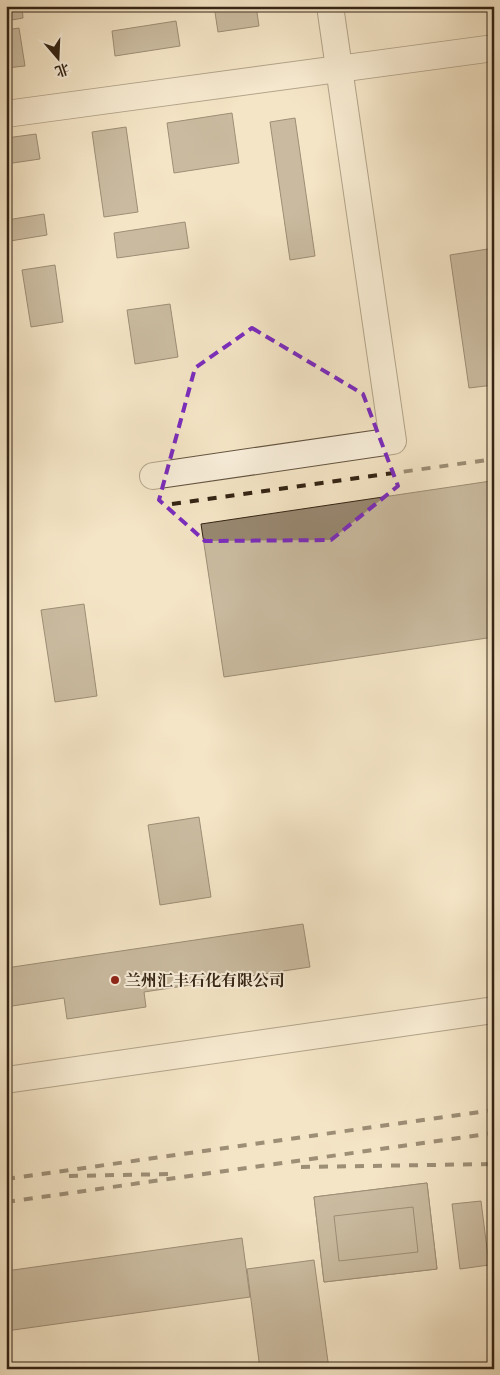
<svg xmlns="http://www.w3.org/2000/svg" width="500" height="1375" font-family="'Gentium Book Plus','Noto Serif SC',serif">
<rect width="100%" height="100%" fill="#f4e5c6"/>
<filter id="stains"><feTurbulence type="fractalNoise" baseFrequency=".004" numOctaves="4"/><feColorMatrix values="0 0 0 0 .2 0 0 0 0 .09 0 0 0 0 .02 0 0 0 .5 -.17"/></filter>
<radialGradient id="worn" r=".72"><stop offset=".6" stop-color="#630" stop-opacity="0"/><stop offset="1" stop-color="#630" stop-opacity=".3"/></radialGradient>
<g fill="#988871" stroke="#342414" fill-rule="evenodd">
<path d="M 6,6 L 22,6 L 23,18 L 6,21 Z"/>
<path d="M 214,6 L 256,6 L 259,26 L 218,32 Z"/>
<path d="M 176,21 L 180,46 L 115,56 L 112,31 Z"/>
<path d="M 19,28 L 25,66 L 6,68 L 6,30 Z"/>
<path d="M 232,113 L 239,163 L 174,173 L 167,123 Z"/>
<path d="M 295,118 L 315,256 L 290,260 L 270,122 Z"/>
<path d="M 126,127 L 138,212 L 104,217 L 92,132 Z"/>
<path d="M 36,134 L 40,159 L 6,164 L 6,138 Z"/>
<path d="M 44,214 L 47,235 L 10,241 L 7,220 Z"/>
<path d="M 185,222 L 189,248 L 117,258 L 114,233 Z"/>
<path d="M 494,248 L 494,385 L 469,388 L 450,255 Z"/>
<path d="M 55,265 L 63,322 L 31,327 L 22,270 Z"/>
<path d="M 170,304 L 178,357 L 135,364 L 127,310 Z"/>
<path d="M 491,481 L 494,497 L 494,637 L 224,677 L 201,524 Z"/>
<path d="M 84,604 L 97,696 L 55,702 L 41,610 Z"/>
<path d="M 199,817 L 211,897 L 160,905 L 148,825 Z"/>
<path d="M 303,924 L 310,967 L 144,992 L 146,1007 L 67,1019 L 64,998 L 6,1007 L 6,968 Z"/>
<path d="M 427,1183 L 437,1269 L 324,1282 L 314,1197 ZM 413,1207 L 418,1252 L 339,1261 L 334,1216 Z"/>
<path d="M 427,1183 L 437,1269 L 324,1282 L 314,1197 Z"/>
<path d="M 481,1201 L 489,1265 L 460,1269 L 452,1204 Z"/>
<path d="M 413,1207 L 418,1252 L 339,1261 L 334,1216 Z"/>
<path d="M 242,1238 L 250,1297 L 6,1331 L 6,1271 Z"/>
<path d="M 314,1260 L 329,1369 L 260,1369 L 247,1269 Z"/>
</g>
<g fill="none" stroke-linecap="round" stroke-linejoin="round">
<defs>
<g id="minor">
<path d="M 6,114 L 494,48"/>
<path d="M 153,476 L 393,441 L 330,6"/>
<path d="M 6,1080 L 494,1010"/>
</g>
</defs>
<use href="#minor" stroke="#645440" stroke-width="28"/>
<use href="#minor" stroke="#f8eeda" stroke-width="26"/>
<g stroke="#342414" stroke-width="4" stroke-dasharray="9 9" stroke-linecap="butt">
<path d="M 172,504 L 494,459"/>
<path d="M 301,1167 L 494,1164"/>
<path d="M 69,1176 L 169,1174"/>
<path d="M 6,1179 L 494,1110"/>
<path d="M 6,1202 L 494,1133"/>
</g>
</g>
<path d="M0 0H500V1375H0ZM 252,328 L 363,394 L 398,486 L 331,540 L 205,541 L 159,500 L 195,368 Z" fill="#f4e5c6" fill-opacity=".55" fill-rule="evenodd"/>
<path fill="none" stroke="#7b2cbf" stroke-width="4" stroke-dasharray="10 6" stroke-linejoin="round" d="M 252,328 L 363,394 L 398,486 L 331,540 L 205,541 L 159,500 L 195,368 Z"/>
<circle fill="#8f2418" stroke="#f8eeda" stroke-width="2" cx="115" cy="980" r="5"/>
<g text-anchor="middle" stroke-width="4" stroke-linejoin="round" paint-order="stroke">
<g font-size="16" font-weight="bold" fill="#342414" stroke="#f8eeda" text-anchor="start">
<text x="125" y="986">兰州汇丰石化有限公司</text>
</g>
</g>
<rect width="500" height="1375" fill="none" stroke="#f4e5c6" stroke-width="25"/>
<rect x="8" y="8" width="485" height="1360" fill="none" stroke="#342414" stroke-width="2.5"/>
<rect x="12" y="12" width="475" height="1350" fill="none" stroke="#342414"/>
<g transform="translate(58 58) rotate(161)" stroke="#f8eeda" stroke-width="4" paint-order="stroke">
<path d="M0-4L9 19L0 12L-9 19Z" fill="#342414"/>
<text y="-8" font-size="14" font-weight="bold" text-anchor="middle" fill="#342414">北</text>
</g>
<rect width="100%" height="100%" filter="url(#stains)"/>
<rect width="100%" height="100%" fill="url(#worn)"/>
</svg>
